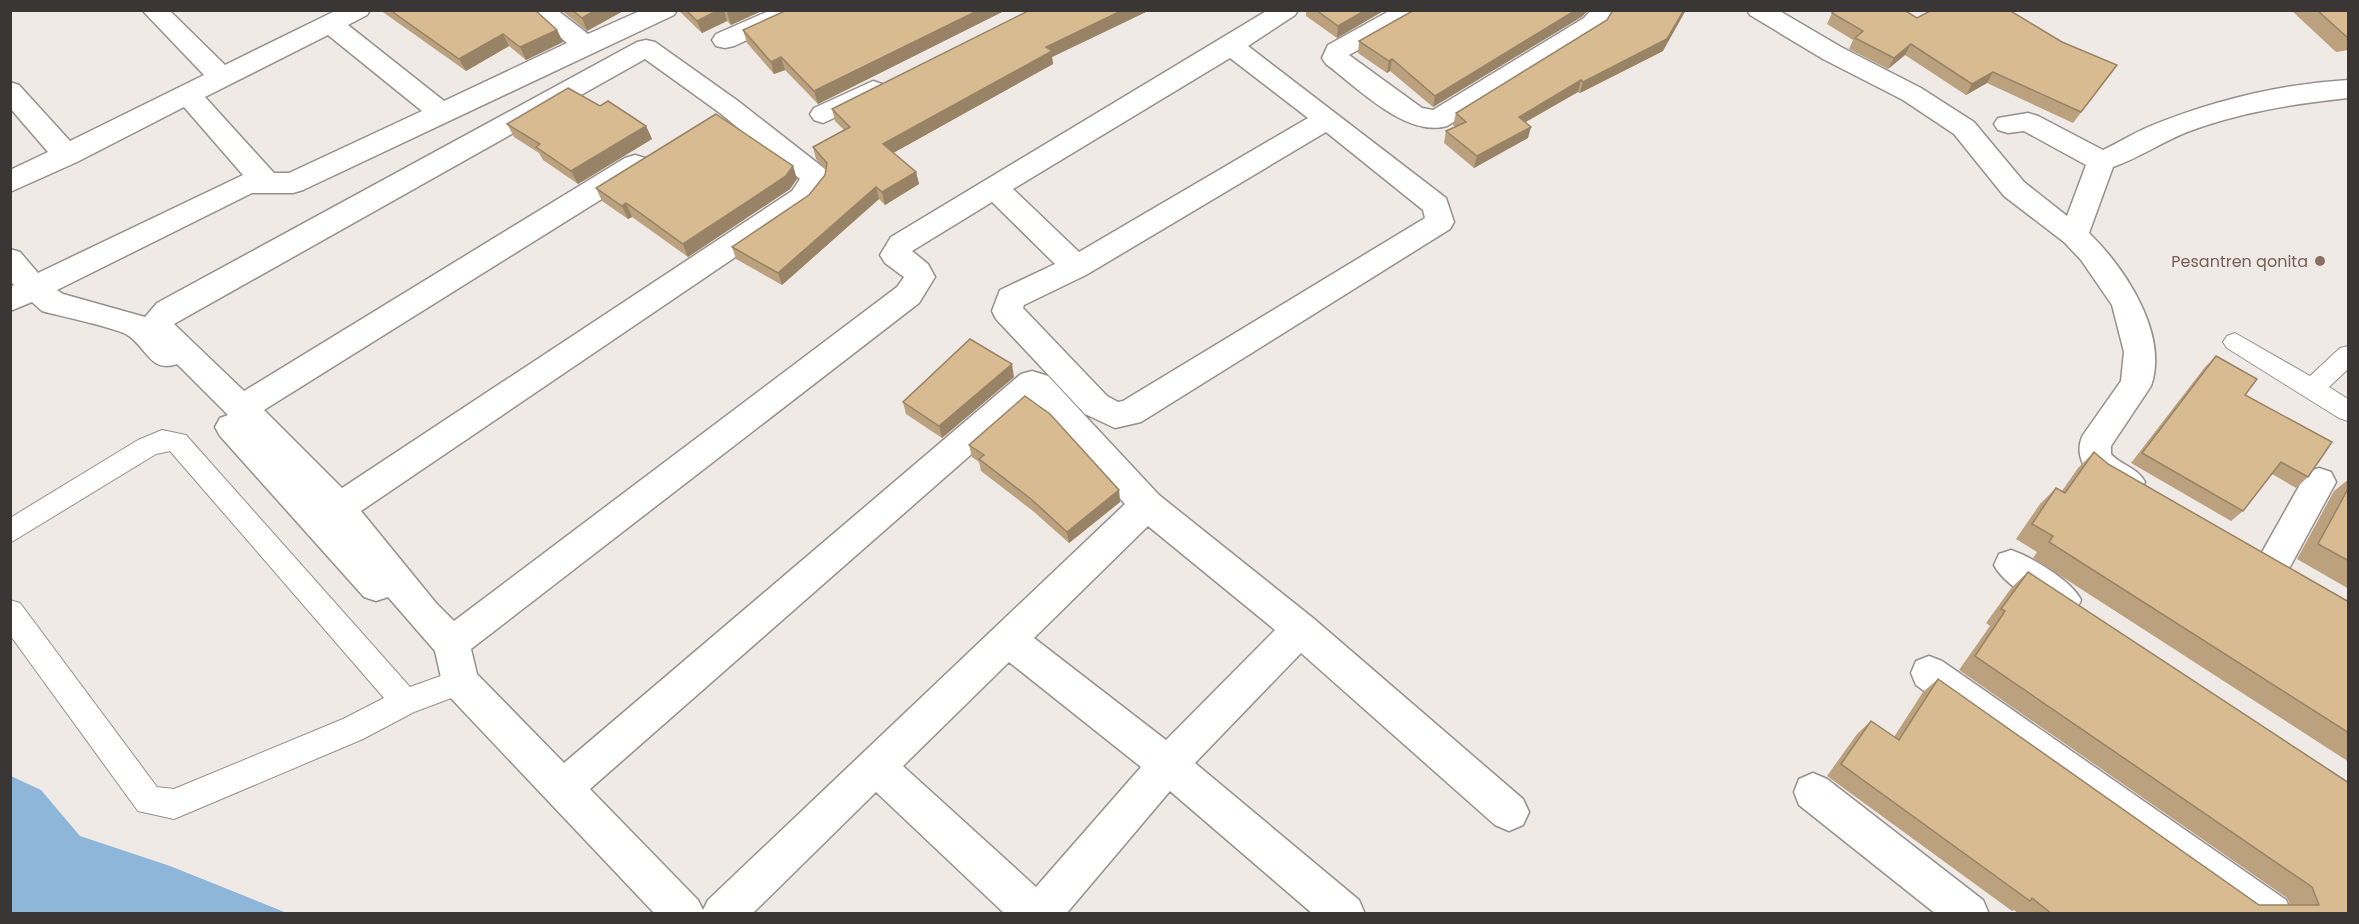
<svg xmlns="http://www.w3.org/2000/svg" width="2359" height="924" font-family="Poppins,sans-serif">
<rect width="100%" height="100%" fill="#f0eae7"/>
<path fill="#8eb6d8" d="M 11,776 L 41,790 L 80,836 L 170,866 L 287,913 L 11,913 Z"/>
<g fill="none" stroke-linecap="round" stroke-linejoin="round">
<defs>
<g id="lane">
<path d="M 2235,333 L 2310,376 L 2340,348 L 2348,346 L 2348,369 L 2329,387 L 2348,399 L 2348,421 L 2339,418 L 2227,348 L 2223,342 L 2227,336 Z"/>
<path d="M 162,430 L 186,435 L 410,687 L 460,669 L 470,673 L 474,682 L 470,691 L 414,712 L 363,739 L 174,819 L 138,811 L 10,635 L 10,600 L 20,603 L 157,787 L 174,789 L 343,719 L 384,698 L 170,451 L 156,454 L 10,543 L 10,518 L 138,440 Z"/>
</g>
<g id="street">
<path d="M 142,10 L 169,10 L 225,65 L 337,10 L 370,10 L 367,15 L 348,25 L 444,101 L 567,43 L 529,10 L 557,10 L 588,34 L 642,10 L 677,10 L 674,15 L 303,190 L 293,193 L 252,193 L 57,290 L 63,294 L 145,317 L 157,303 L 637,42 L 646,40 L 655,42 L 738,101 L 825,169 L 829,176 L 827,186 L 812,205 L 361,511 L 436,603 L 454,621 L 897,287 L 904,277 L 885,263 L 880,255 L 891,237 L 1268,10 L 1298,10 L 1295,15 L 1248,46 L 1446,198 L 1454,222 L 1450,229 L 1141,422 L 1115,428 L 1085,414 L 996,319 L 992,311 L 1000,290 L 1055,264 L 992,202 L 912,251 L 928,264 L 935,277 L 919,303 L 471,649 L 477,674 L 564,763 L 1021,374 L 1032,371 L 1048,376 L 1159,495 L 1313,618 L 1523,799 L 1529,812 L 1523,825 L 1509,831 L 1495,825 L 1301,653 L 1195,763 L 1359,900 L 1365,914 L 1313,914 L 1170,791 L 1066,914 L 1005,914 L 876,792 L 752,914 L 655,914 L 447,694 L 442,682 L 435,651 L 388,597 L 376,601 L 364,597 L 220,436 L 215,427 L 220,418 L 228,415 L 177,364 C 151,373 147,349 129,336 C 119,328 59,316 42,311 L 32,302 L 10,311 L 10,287 L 14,285 L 10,281 L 10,249 L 20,252 L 38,273 L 243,175 L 184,107 L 77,162 L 10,192 L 10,170 L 48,152 L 10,108 L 10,82 L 19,85 L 70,141 L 204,75 ZM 328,35 L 422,111 L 289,173 L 274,173 L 205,97 ZM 1230,58 L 1308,118 L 1079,252 L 1013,189 ZM 645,59 L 720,113 L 800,179 L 792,191 L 342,488 L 264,410 L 645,172 L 649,165 L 645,158 L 635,155 L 625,158 L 244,391 L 174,324 ZM 1326,132 L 1423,210 L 1425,218 L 1123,401 L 1118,402 L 1107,396 L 1023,308 L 1024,305 L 1086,275 ZM 1032,401 L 1125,504 L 708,900 L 703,910 L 698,900 L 590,789 ZM 1148,526 L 1275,630 L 1166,740 L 1034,638 ZM 1009,662 L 1141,767 L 1036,887 L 903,766 Z"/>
<path d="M 771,10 L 806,10 L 803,15 L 734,46 L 725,48 L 716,46 L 712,40 L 716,34 Z"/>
<path d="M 1391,10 L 1423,10 L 1420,15 L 1349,55 L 1422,108 L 1433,110 L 1584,18 L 1591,10 L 1617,10 L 1602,30 L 1447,126 C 1406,138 1357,87 1326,64 L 1322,58 L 1328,45 Z"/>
<path d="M 1747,10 L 1778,10 L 1841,47 L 1921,88 L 1974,122 L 2024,182 L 2067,216 L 2086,165 L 2024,131 L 2008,133 L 1998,130 L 1994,124 L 1998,118 L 2028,113 L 2038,116 L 2103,150 C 2118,143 2132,134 2148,127 C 2211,101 2280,84 2348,80 L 2348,98 C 2293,104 2240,112 2187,132 C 2162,142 2139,158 2113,167 L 2089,233 C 2125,268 2169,334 2151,386 L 2111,446 L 2111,454 C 2122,466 2137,467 2145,482 L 2140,492 C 2110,502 2067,467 2083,435 L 2121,381 L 2124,352 L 2112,305 L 2081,260 L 2064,242 L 2004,196 L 1954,134 L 1903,100 L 1823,59 L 1750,15 Z"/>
<path d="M 873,81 L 882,84 L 886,90 L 882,96 L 823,123 L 814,120 L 810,114 L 814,108 Z"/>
<path d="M 2319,468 L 2331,472 L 2336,482 L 2285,576 L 2273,580 L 2261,576 L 2256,565 L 2261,554 L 2307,472 Z"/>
<path d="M 2011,550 C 2032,557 2072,581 2081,600 L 2076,611 L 2063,616 C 2043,608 2003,584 1994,565 L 1999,554 Z"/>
<path d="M 1929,656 L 1942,661 L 2286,900 L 2292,914 L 2236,914 L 1916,685 L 1911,673 L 1916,661 Z"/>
<path d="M 1813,773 L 1827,779 L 1983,900 L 1989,914 L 1936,914 L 1799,805 L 1794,792 L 1799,779 Z"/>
</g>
</defs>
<use href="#lane" stroke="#958f8d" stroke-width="2"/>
<use href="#street" stroke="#958f8d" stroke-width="3"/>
<use href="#lane" fill="#fff" fill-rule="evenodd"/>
<use href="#street" fill="#fff" fill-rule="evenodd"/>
</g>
<g fill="#bba17d">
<path d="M 380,10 L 535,10 L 557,30 L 563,42 L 526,60 L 509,46 L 466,71 Z"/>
<path d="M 561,10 L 625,10 L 587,31 Z"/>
<path d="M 678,10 L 764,10 L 731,25 L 727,21 L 702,33 Z"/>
<path d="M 787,10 L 1006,10 L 818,104 L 785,70 L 774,74 L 747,43 L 743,30 Z"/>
<path d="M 1030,10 L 1150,10 L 1052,57 L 1053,64 L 893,153 L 916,172 L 919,184 L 885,205 L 879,199 L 782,285 L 736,259 L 732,247 L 809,195 L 825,175 L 826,170 L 816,159 L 813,147 L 844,130 L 835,121 L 832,109 Z"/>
<path d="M 1306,10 L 1385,10 L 1337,38 L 1306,16 Z"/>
<path d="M 2291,10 L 2349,10 L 2349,50 L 2336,52 Z"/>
<path d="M 1832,13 L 1917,18 L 2109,76 L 2073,123 L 1987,83 L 1966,95 L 1905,55 L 1888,69 L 1849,49 L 1853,40 L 1827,24 Z"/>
<path d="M 1583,16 L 1433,107 L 1390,71 L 1387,73 L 1358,53 L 1359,41 Z"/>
<path d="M 1607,20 L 1663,51 L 1580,93 L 1578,92 L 1526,122 L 1528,138 L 1474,168 L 1444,143 L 1446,131 L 1455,127 L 1453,125 L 1456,113 Z"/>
<path d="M 600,106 L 646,126 L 652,139 L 578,184 L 543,160 L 539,153 L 514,137 L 507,124 Z"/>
<path d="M 793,166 L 797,179 L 790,189 L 688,257 L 632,217 L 628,219 L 602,201 L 596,188 Z"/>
<path d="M 2216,356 L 2308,477 L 2296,488 L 2272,474 L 2243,511 L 2231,521 L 2131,463 L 2205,367 Z"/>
<path d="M 1014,377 L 942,438 L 906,414 L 903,402 Z"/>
<path d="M 969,445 L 1119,490 L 1120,502 L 1069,543 L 1033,511 L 981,471 L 979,462 L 972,457 Z"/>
<path d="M 2094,452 L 2108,464 L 2349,602 L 2349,762 L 2033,558 L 2037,552 L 2016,539 L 2040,504 L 2056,488 L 2062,491 L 2078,468 Z"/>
<path d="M 2349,479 L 2349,589 L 2297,559 L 2334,491 Z"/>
<path d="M 2028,572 L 2349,914 L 2019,914 L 2014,910 L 2012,911 L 1827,776 L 1857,734 L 1871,721 L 1894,737 L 1923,692 L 1938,679 L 2259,905 L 2290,905 L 2287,898 L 1959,670 L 1990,626 L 1986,623 L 2012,587 Z"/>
</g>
<g fill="#988366">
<path d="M 596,10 L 625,10 L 587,31 L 582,18 Z"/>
<path d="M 719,10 L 724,10 L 727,21 L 702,33 L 697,21 Z"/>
<path d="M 732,10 L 764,10 L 731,25 L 727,13 Z"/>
<path d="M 979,10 L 1006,10 L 818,104 L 814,91 Z"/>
<path d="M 1123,10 L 1150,10 L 1052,57 L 1053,64 L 886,157 L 883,144 L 1046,47 Z"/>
<path d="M 1366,10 L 1385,10 L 1337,38 L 1338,26 Z"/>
<path d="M 1576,10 L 1588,10 L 1583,16 L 1433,107 L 1435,96 Z"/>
<path d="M 1684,10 L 1686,10 L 1663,51 L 1580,93 L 1583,82 Z"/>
<path d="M 557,30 L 563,42 L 526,60 L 520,47 Z"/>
<path d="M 503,34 L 509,46 L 466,71 L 459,59 Z"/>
<path d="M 1911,44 L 1905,55 L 1888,69 L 1894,58 Z"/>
<path d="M 781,57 L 785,70 L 774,74 L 771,62 Z"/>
<path d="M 1392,59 L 1390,71 L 1387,73 L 1389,61 Z"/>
<path d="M 1993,72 L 1987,83 L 1966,95 L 1972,84 Z"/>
<path d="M 1581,80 L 1578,92 L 1515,128 L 1519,117 Z"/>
<path d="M 646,126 L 652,139 L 578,184 L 571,171 Z"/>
<path d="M 1531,127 L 1528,138 L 1474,168 L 1477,156 Z"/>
<path d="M 793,166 L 797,179 L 790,189 L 688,257 L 683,244 Z"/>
<path d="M 916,172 L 919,184 L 885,205 L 882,192 Z"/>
<path d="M 876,187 L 879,199 L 782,285 L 778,273 Z"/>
<path d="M 626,203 L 632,217 L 628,219 L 622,206 Z"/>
<path d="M 1012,364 L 1014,377 L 942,438 L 939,426 Z"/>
<path d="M 1119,490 L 1120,502 L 1069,543 L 1067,532 Z"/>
</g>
<g fill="#d9bb91" stroke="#988366" stroke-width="1.5">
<path d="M 390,10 L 535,10 L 557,30 L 520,47 L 503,34 L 459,59 Z"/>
<path d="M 572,10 L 596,10 L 582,18 Z"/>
<path d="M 686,10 L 719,10 L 697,21 Z"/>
<path d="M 787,10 L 979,10 L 814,91 L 781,57 L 771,62 L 743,30 Z"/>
<path d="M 1030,10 L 1123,10 L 1046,47 L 1052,51 L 883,144 L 916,172 L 882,192 L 876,187 L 778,273 L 732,247 L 809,195 L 825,175 L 827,163 L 813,147 L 850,127 L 832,109 Z"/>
<path d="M 1316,10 L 1366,10 L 1338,26 Z"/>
<path d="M 1414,10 L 1576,10 L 1435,96 L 1392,59 L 1389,61 L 1359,41 Z"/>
<path d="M 1613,10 L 1684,10 L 1667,39 L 1583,82 L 1581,80 L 1519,117 L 1531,127 L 1477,156 L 1446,131 L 1466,122 L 1456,113 L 1607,20 Z"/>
<path d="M 1836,10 L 1904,10 L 1917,18 L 1932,10 L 2009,10 L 2062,42 L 2117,65 L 2081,112 L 1993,72 L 1972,84 L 1911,44 L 1894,58 L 1855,38 L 1863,31 L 1832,13 Z"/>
<path d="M 2317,10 L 2349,10 L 2349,38 L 2348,38 Z"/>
<path d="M 568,88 L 600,106 L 608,101 L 646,126 L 571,171 L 536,147 L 540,144 L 507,124 Z"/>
<path d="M 716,114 L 793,166 L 786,176 L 683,244 L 626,203 L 622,206 L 596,188 Z"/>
<path d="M 970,339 L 1012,364 L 939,426 L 903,402 Z"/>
<path d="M 2216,356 L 2257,379 L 2245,395 L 2332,442 L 2308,477 L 2281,462 L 2243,511 L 2142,453 Z"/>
<path d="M 1025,396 L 1050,414 L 1119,490 L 1067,532 L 1031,499 L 979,459 L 984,455 L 969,445 Z"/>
<path d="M 2094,452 L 2108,464 L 2349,602 L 2349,733 L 2049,542 L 2053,536 L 2032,524 L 2056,488 L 2065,493 Z"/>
<path d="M 2349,487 L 2349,561 L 2318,544 Z"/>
<path d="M 2028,572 L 2349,783 L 2349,914 L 2052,914 L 2032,898 L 2030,901 L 1841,764 L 1871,721 L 1899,740 L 1938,679 L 2259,905 L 2319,905 L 2312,887 L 1975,656 L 2005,611 L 2001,609 Z"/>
</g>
<circle fill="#8d6e63" stroke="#f0eae7" stroke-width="2" cx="2320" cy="261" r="6"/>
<g text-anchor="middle" stroke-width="4.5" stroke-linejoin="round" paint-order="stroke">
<g font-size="16" fill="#785e54" stroke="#f0eae7" text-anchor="end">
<text x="2308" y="267">Pesantren qonita</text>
</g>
</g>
<rect width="2359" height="924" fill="none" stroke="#393635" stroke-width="24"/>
</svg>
